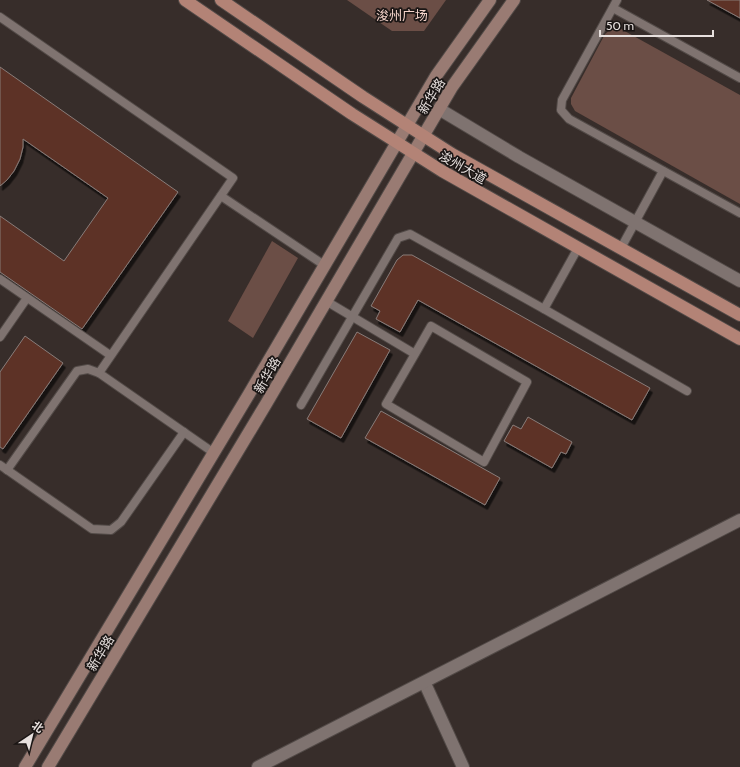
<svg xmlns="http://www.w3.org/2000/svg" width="740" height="767" font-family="Cabin,'Noto Sans SC',sans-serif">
<defs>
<filter id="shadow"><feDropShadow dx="2.5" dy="4.5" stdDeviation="0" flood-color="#0009"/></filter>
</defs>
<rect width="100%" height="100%" fill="#372d2a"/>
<g fill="#6b4e46">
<path d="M 347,0 L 446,0 L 424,31 L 392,31 Z"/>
<path d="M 621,29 L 740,95 L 740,204 L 575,111 L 571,104 L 571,98 L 605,34 L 610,30 Z"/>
<path d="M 272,241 L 298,258 L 253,338 L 228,321 Z"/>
</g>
<g fill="#5d3125" stroke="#887c79" filter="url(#shadow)">
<path d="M 707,0 L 740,0 L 740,18 Z"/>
<path d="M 0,67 L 178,192 L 82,329 L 0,272 L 0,216 L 64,261 L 108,198 L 23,139 L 23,147 L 20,159 L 14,171 L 7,180 L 0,186 Z"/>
<path d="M 403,255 L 412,255 L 650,388 L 632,420 L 418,300 L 400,332 L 376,319 L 380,311 L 371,306 L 397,260 Z"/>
<path d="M 357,332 L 390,350 L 341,438 L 307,419 Z"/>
<path d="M 25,336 L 63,363 L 3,449 L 0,447 L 0,372 Z"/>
<path d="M 381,411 L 500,478 L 485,505 L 365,438 Z"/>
<path d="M 528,417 L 572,442 L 566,454 L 561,452 L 552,468 L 504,441 L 513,425 L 521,429 Z"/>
</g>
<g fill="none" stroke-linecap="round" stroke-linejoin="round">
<defs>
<g id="lane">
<path d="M 617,0 L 562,100 L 561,110 L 569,119 L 740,213"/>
<path d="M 613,8 L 740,78"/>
<path d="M 0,17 L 233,178 L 99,373 L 214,453"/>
<path d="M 221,196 L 324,265"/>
<path d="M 621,248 L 663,171"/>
<path d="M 0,279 L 110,355"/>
<path d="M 326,301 L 415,354 L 431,326 L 527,382 L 484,462 L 386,404 L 415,354"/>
<path d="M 544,309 L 578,248"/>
<path d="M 0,337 L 27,298"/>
<path d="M 301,405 L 398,238 L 410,234 L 544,309 L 687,391"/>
<path d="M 0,465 L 92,529 L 111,530 L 121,522 L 184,432"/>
<path d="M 7,470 L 77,371 L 88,369 L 99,373"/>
</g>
<g id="street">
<path d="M 439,109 L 519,157 L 740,281"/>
<path d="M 427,688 L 463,767"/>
<path d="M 258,767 L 740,520"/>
</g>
<g id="secondary">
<path d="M 25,767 L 249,394 L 436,76 L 490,0"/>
<path d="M 48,767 L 266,404 L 452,87 L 514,0"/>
</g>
<g id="primary">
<path d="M 185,0 L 352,114 L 442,171 L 740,339"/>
<path d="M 221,0 L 363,97 L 452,154 L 740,315"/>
</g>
</defs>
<use href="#lane" stroke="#524a47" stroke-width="10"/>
<use href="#street" stroke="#524a47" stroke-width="14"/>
<use href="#secondary" stroke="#524a47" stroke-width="14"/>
<use href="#primary" stroke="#524a47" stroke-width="14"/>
<use href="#lane" stroke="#7f7370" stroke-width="8"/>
<use href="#street" stroke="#7f7370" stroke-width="12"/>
<use href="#secondary" stroke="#997b73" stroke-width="12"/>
<use href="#primary" stroke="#b38376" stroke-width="12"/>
</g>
<g text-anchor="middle" stroke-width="3.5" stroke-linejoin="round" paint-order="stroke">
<g font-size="13" fill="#f6d5cc" stroke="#1b1615">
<text x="402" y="20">浚州广场</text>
</g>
<g font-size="13" fill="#e7e0de" stroke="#1b1615">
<text transform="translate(431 96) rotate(-59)" y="5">新华路</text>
<text transform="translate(463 167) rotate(30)" y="5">浚州大道</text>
<text transform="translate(267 375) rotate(-60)" y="5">新华路</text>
<text transform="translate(100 653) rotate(-59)" y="5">新华路</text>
</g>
</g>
<g transform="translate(32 735) rotate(35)" stroke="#1b1615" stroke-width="3" paint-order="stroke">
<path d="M0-3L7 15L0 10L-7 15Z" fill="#e7e0de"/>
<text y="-6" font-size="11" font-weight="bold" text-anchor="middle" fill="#e7e0de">北</text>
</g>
<path d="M600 30v6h113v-6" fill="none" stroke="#e7e0de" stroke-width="2"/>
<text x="606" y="30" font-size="12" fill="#e7e0de" stroke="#1b1615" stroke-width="3" paint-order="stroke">50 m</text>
</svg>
